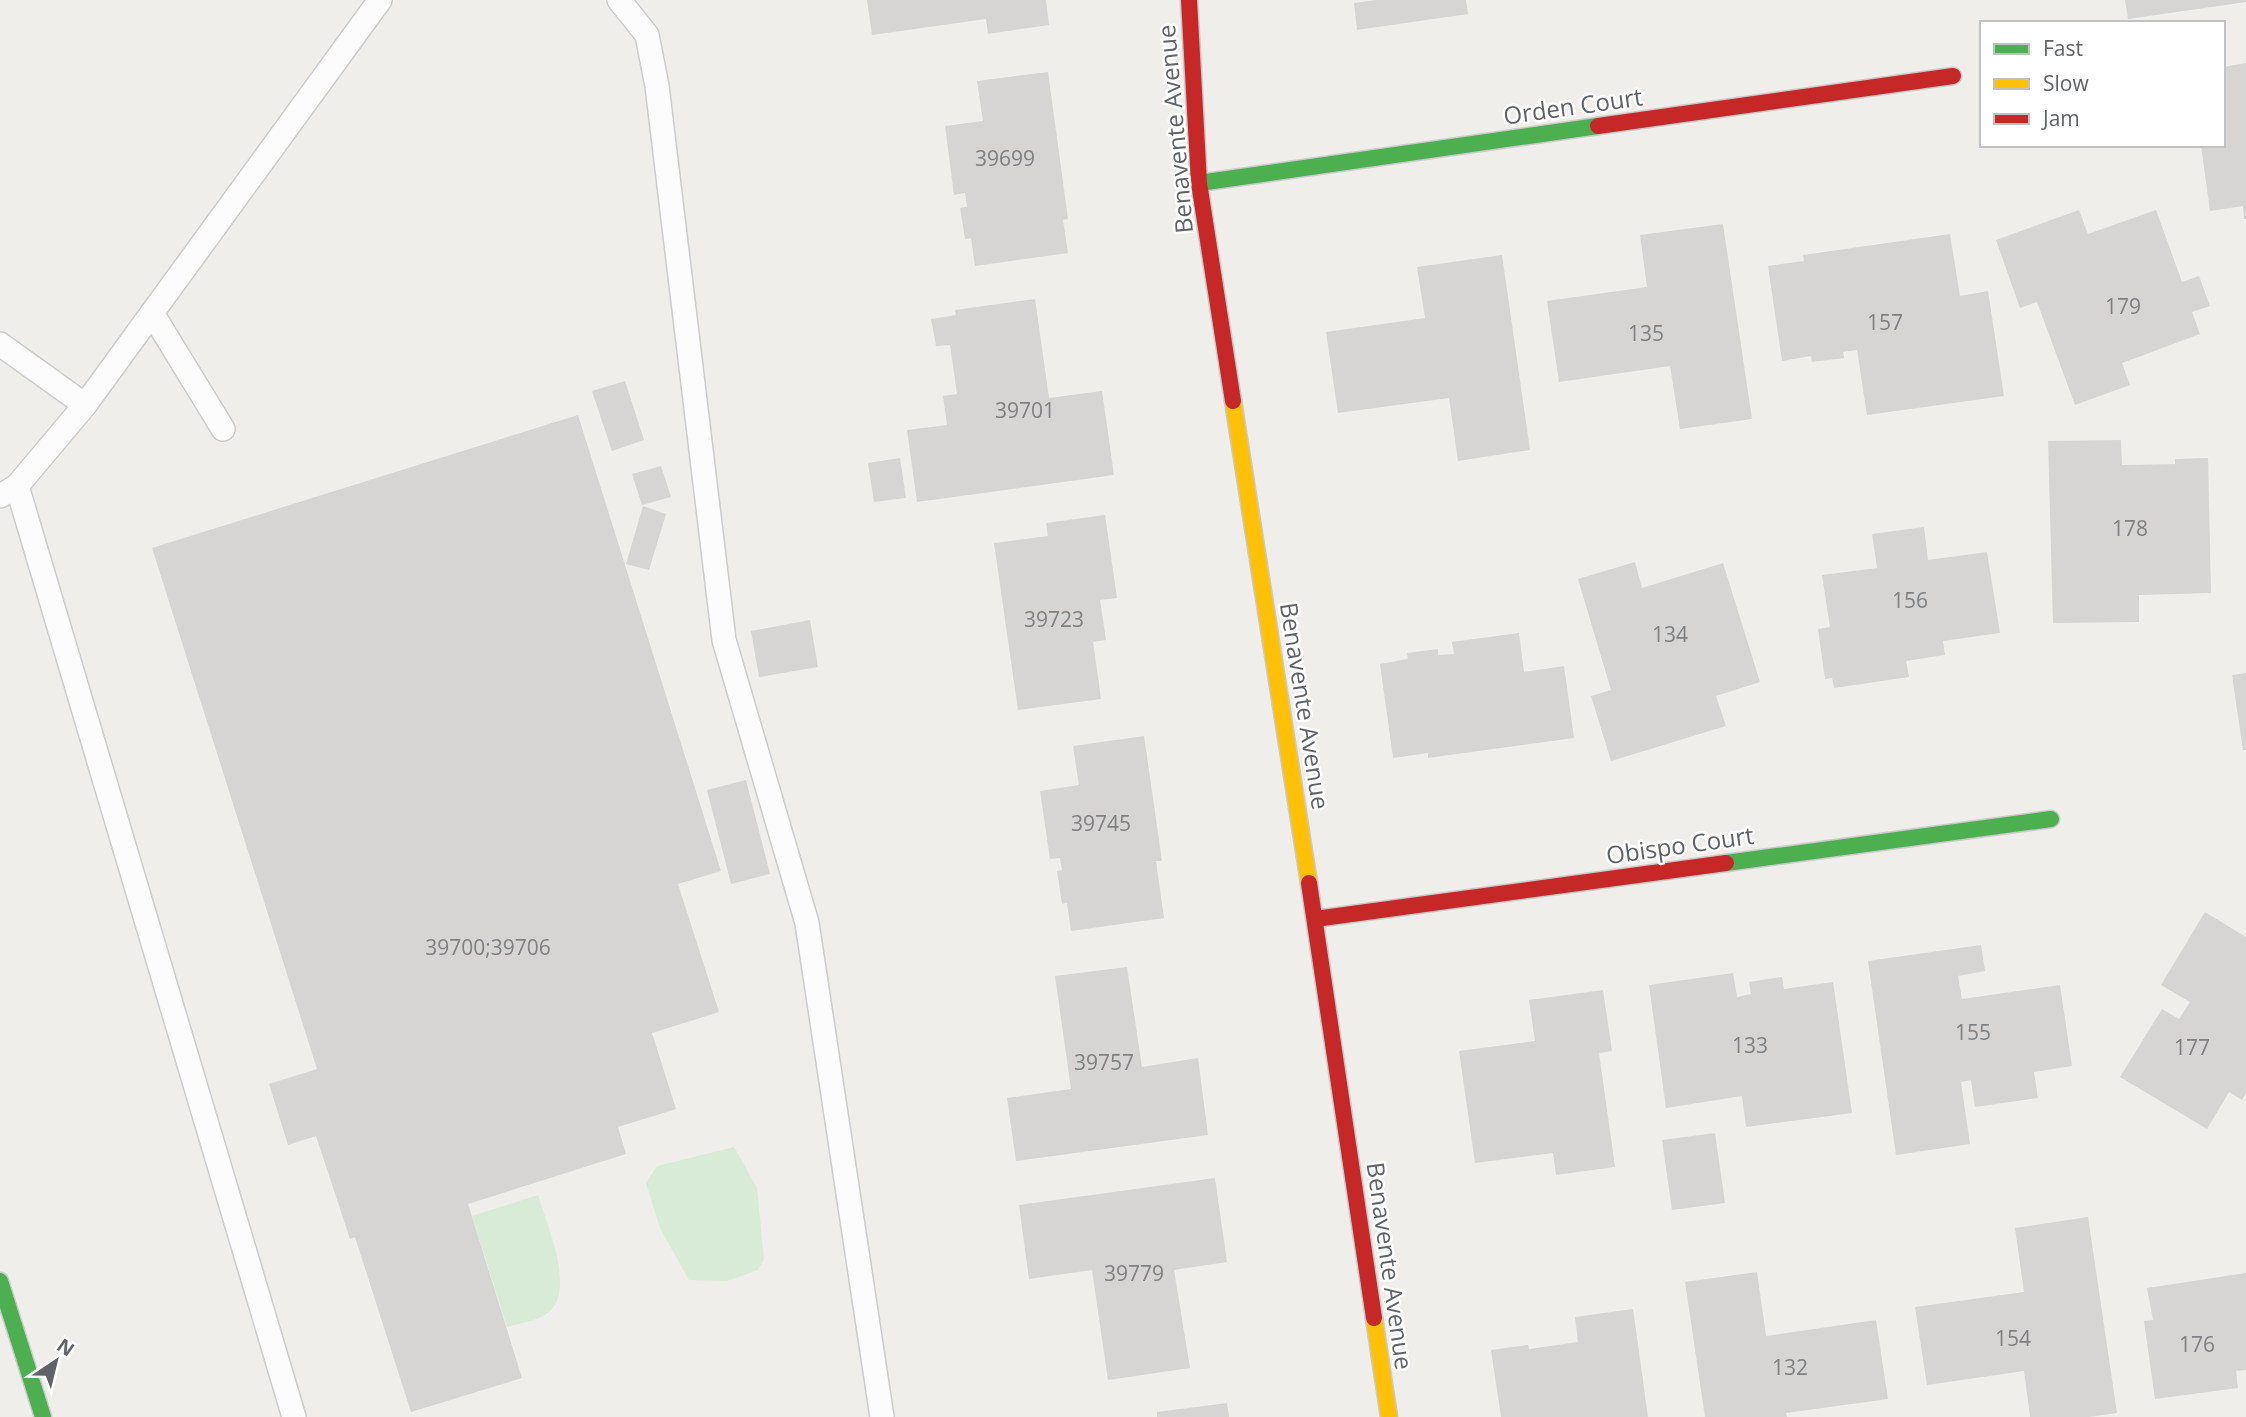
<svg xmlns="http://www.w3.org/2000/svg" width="2246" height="1417" font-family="'Open Sans',sans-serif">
<rect width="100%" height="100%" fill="#efeeea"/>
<g fill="#d8ebd6">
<path d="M 734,1147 L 757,1188 L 764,1259 L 758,1270 L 727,1281 L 689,1280 L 660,1228 L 646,1183 L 657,1166 Z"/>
<path d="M 538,1195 C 546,1222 576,1289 549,1312 C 539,1321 520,1323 507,1327 L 472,1216 Z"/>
</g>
<g fill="#d6d5d3">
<path d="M 867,0 L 1046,0 L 1049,25 L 988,34 L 986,19 L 872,35 Z"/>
<path d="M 1376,0 L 1466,0 L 1468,14 L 1357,30 L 1354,3 Z"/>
<path d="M 2125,0 L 2246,0 L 2246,2 L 2128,19 Z"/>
<path d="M 2246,63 L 2246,219 L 2244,219 L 2243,206 L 2210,211 L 2201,145 L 2223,145 L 2223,67 Z"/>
<path d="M 1048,72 L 1068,219 L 1063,220 L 1068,253 L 975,266 L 971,238 L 965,239 L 960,208 L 967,207 L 965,193 L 954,195 L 945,126 L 983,121 L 977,81 Z"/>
<path d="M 2079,210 L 2088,234 L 2156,210 L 2182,282 L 2199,276 L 2210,306 L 2192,312 L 2200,334 L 2122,363 L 2130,385 L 2075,405 L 2037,302 L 2020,308 L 1996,240 Z"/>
<path d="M 1723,224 L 1752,419 L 1680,429 L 1670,366 L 1559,382 L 1547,301 L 1647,287 L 1640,235 Z"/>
<path d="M 1950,234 L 1960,296 L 1988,291 L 2004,396 L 1867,415 L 1857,350 L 1843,352 L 1844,358 L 1812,362 L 1811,356 L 1782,361 L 1768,266 L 1804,261 L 1803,255 Z"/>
<path d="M 1502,255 L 1530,450 L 1458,461 L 1449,398 L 1338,413 L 1326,332 L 1425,318 L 1417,267 Z"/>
<path d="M 1035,299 L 1049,398 L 1102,391 L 1114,475 L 917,502 L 907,430 L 947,425 L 943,396 L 957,394 L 950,345 L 936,346 L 931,319 L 956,315 L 955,310 Z"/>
<path d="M 625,381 L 644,440 L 612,451 L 592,391 Z"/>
<path d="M 578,415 L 721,871 L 678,884 L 719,1012 L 652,1033 L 676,1109 L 618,1127 L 626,1154 L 468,1204 L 522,1378 L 411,1412 L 355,1237 L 350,1239 L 316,1136 L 288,1145 L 269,1084 L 317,1069 L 152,548 Z"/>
<path d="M 2121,440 L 2122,465 L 2175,464 L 2175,459 L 2208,458 L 2211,593 L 2139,595 L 2139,622 L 2053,623 L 2048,441 Z"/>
<path d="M 900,458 L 906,498 L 874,502 L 868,463 Z"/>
<path d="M 661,466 L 671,497 L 642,505 L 632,474 Z"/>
<path d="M 643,506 L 666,514 L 649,570 L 626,564 Z"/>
<path d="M 1105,515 L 1117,598 L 1100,600 L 1106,640 L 1093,642 L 1101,699 L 1018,710 L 994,543 L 1048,536 L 1046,523 Z"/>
<path d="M 1924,527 L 1928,560 L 1987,552 L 2000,633 L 1943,641 L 1945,655 L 1906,661 L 1909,677 L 1834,688 L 1832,678 L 1825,679 L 1818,629 L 1830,627 L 1822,575 L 1877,568 L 1872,534 Z"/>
<path d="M 1635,562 L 1642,588 L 1723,563 L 1760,682 L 1716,696 L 1726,726 L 1611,761 L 1591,696 L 1611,690 L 1578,579 Z"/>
<path d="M 810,620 L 818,667 L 759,677 L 751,631 Z"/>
<path d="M 1519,633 L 1524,672 L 1564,666 L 1574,738 L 1428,758 L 1428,753 L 1393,758 L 1380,664 L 1408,659 L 1407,653 L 1438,649 L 1438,655 L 1454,654 L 1452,642 Z"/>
<path d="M 2246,673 L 2246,750 L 2243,750 L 2232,675 Z"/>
<path d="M 1144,736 L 1162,861 L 1156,861 L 1164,918 L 1071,931 L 1067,903 L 1062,904 L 1057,871 L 1062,870 L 1060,858 L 1050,859 L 1040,791 L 1079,785 L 1073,746 Z"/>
<path d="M 746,780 L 770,874 L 731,884 L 707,790 Z"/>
<path d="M 2205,912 L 2246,937 L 2246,1093 L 2242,1100 L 2229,1092 L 2207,1129 L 2120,1077 L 2162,1009 L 2179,1019 L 2190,1002 L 2161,985 Z"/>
<path d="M 1981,945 L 1985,971 L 1958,976 L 1962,999 L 2060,985 L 2072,1066 L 2034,1072 L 2038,1098 L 1975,1107 L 1971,1080 L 1961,1082 L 1970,1144 L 1896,1155 L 1868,961 Z"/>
<path d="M 1127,967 L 1142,1067 L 1198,1058 L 1208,1135 L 1016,1161 L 1007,1098 L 1071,1089 L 1055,976 Z"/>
<path d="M 1733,973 L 1737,997 L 1751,994 L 1749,982 L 1782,977 L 1784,989 L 1833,982 L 1852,1113 L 1746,1127 L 1742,1096 L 1666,1108 L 1649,985 Z"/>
<path d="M 1603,990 L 1612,1051 L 1599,1053 L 1615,1167 L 1556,1175 L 1553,1153 L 1475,1163 L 1459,1051 L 1535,1041 L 1529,1000 Z"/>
<path d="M 1715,1133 L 1725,1203 L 1672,1210 L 1662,1140 Z"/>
<path d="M 1215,1178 L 1227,1262 L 1174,1270 L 1190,1368 L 1108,1380 L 1092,1270 L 1029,1279 L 1019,1205 Z"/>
<path d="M 2088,1217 L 2117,1413 L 2089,1417 L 2030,1417 L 2024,1371 L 1927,1385 L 1915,1307 L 2024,1292 L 2015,1228 Z"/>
<path d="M 1757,1272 L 1766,1336 L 1876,1320 L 1888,1399 L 1786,1413 L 1787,1417 L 1705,1417 L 1685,1282 Z"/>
<path d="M 2246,1273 L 2246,1370 L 2236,1371 L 2238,1388 L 2155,1399 L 2144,1321 L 2153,1320 L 2147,1288 Z"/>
<path d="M 1633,1309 L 1648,1417 L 1501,1417 L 1491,1350 L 1528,1345 L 1529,1349 L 1578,1342 L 1575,1317 Z"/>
<path d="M 1227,1403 L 1229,1417 L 1157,1417 L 1157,1412 Z"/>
</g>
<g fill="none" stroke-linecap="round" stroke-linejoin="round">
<defs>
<g id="lane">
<path d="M 619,0 L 647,35 L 657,86 L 724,640 L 807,923 L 882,1417"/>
<path d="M 152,313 L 223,429"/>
<path d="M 0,344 L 85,405"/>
<path d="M 17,486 L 294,1417"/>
<path d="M 0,496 L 17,486 L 85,405 L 380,0"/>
</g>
<g id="fast">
<path d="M 1199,183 L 1598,126"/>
<path d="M 1726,863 L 2051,819"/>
<path d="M 0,1281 L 43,1417"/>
</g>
<g id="slow">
<path d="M 1233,401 L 1309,883"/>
<path d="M 1374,1318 L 1389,1417"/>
</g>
<g id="jam">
<path d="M 1189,0 L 1199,183 L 1233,401"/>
<path d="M 1598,126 L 1953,76"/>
<path d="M 1309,883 L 1374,1318"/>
<path d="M 1315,919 L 1726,863"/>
</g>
</defs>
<use href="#lane" stroke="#cbcccc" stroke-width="26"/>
<use href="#fast" stroke="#cacacb" stroke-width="19"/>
<use href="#slow" stroke="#cacacb" stroke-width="19"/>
<use href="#jam" stroke="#cacacb" stroke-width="19"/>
<use href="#lane" stroke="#fdfcfc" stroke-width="23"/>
<use href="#fast" stroke="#4caf50" stroke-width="16"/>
<use href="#slow" stroke="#ffc107" stroke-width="16"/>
<use href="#jam" stroke="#c62828" stroke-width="16"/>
</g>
<g text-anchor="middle" stroke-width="5" stroke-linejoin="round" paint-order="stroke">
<g font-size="21" fill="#7e8184">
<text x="1005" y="166">39699</text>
<text x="2123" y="314">179</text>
<text x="1885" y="330">157</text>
<text x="1646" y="341">135</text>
<text x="1025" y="418">39701</text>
<text x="2130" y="536">178</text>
<text x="1910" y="608">156</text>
<text x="1054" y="627">39723</text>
<text x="1670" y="642">134</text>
<text x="1101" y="831">39745</text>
<text x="488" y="955">39700;39706</text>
<text x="1973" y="1040">155</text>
<text x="1750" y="1053">133</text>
<text x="2192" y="1055">177</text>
<text x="1104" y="1070">39757</text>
<text x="1134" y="1281">39779</text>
<text x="2013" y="1346">154</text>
<text x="2197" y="1352">176</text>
<text x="1790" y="1375">132</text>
</g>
<g font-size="24" fill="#5f6368" stroke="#fff">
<text transform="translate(1573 107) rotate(-8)" y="8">Orden Court</text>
<text transform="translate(1176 129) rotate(-95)" y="8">Benavente Avenue</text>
<text transform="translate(1304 706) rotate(81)" y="8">Benavente Avenue</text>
<text transform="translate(1680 846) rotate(-8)" y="8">Obispo Court</text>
<text transform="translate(1389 1266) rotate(82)" y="8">Benavente Avenue</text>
</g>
</g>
<rect x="1980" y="21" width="245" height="126" fill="#ffffff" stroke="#bfc1c3" stroke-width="2"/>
<rect x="1994" y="44" width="35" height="10" fill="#4caf50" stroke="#bfc1c3" stroke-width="2"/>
<text x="2043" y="56" font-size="21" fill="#5f6368">Fast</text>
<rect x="1994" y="79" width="35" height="10" fill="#ffc107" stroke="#bfc1c3" stroke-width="2"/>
<text x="2043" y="91" font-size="21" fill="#5f6368">Slow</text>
<rect x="1994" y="114" width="35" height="10" fill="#c62828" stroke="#bfc1c3" stroke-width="2"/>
<text x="2043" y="126" font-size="21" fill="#5f6368">Jam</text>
<g transform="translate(56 1361) rotate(35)" stroke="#ffffff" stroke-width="5" paint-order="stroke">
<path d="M0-5L12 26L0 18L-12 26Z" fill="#5f6368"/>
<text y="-10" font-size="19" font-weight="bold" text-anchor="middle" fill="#5f6368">N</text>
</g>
</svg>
